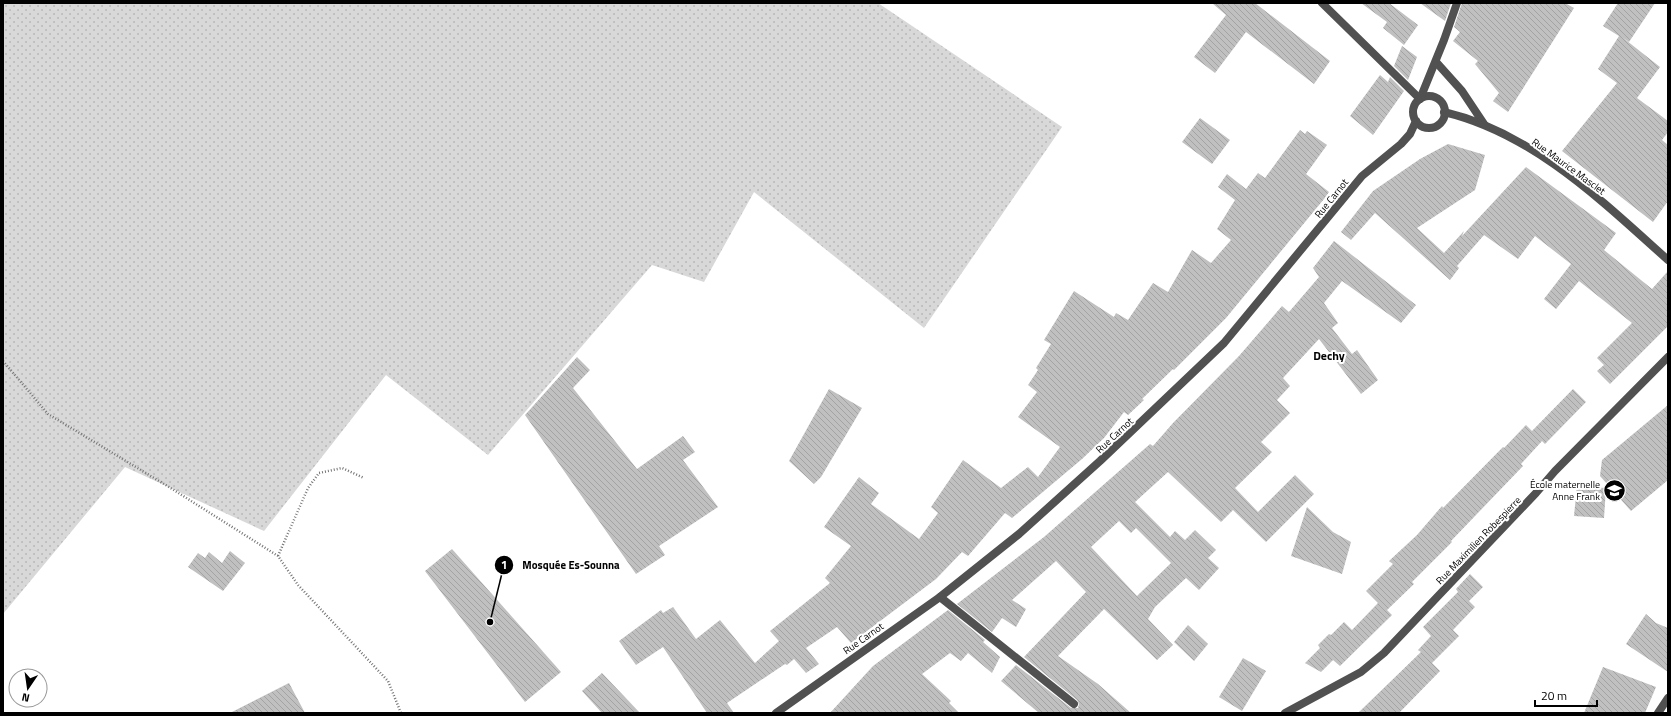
<svg xmlns="http://www.w3.org/2000/svg" width="1671" height="716" font-family="'Titillium Web',sans-serif">
<defs>
<pattern id="grass-dots" width="8" height="8" patternUnits="userSpaceOnUse"><rect width="8" height="8" fill="#d8d8d8"/><path d="M2 2h.1M6 6h.1" fill="none" stroke="#b8b8b8" stroke-width="1.8" stroke-linecap="round"/></pattern>
<pattern id="building-back-hatch" width="6" height="6" patternUnits="userSpaceOnUse"><rect width="6" height="6" fill="#c0c0c0"/><path d="M-1 5l2 2M0 0l6 6M5-1l2 2" fill="none" stroke="#a3a3a3"/></pattern>
</defs>
<rect width="100%" height="100%" fill="#fff"/>
<path fill="url(#grass-dots)" d="M 3,3 L 878,3 L 1062,127 L 924,328 L 754,192 L 704,282 L 652,265 L 488,455 L 386,375 L 264,531 L 125,467 L 3,614 Z"/>
<g fill="url(#building-back-hatch)" fill-rule="evenodd">
<path d="M 1212,3 L 1255,3 L 1330,61 L 1314,84 L 1246,32 L 1215,73 L 1194,57 L 1226,15 Z"/>
<path d="M 1361,3 L 1389,3 L 1418,25 L 1404,45 L 1383,28 L 1387,22 Z"/>
<path d="M 1420,3 L 1451,3 L 1445,21 Z"/>
<path d="M 1462,3 L 1565,3 L 1574,8 L 1508,112 L 1493,101 L 1499,93 L 1475,64 L 1478,61 L 1453,41 L 1460,32 L 1454,27 Z"/>
<path d="M 1618,3 L 1655,3 L 1629,42 L 1622,37 L 1660,67 L 1637,98 L 1668,121 L 1668,132 L 1662,140 L 1668,145 L 1668,201 L 1653,222 L 1562,151 L 1617,83 L 1598,69 L 1619,36 L 1603,26 Z"/>
<path d="M 1402,46 L 1417,57 L 1408,80 L 1394,66 Z"/>
<path d="M 1380,75 L 1388,82 L 1390,77 L 1404,91 L 1373,135 L 1350,116 Z"/>
<path d="M 1200,118 L 1230,140 L 1212,164 L 1182,142 Z"/>
<path d="M 1300,130 L 1305,134 L 1307,131 L 1327,145 L 1306,174 L 1329,192 L 1324,199 L 1226,318 L 1174,370 L 1173,369 L 1142,399 L 1144,400 L 1128,415 L 1124,412 L 1104,438 L 1082,459 L 1012,518 L 1005,513 L 968,556 L 962,552 L 936,579 L 851,643 L 837,627 L 806,648 L 819,664 L 806,673 L 794,659 L 787,665 L 785,664 L 727,703 L 734,713 L 707,713 L 663,647 L 636,665 L 619,641 L 661,610 L 663,613 L 673,607 L 696,639 L 720,620 L 755,663 L 779,641 L 770,631 L 830,583 L 825,578 L 851,546 L 824,527 L 859,477 L 879,493 L 871,504 L 919,539 L 938,513 L 931,507 L 963,460 L 1001,488 L 1028,467 L 1038,477 L 1060,447 L 1018,417 L 1037,392 L 1028,385 L 1038,370 L 1036,368 L 1051,344 L 1044,340 L 1074,291 L 1114,317 L 1116,313 L 1128,320 L 1153,283 L 1168,292 L 1192,250 L 1211,263 L 1231,240 L 1217,229 L 1235,200 L 1218,187 L 1227,174 L 1246,189 L 1258,173 L 1265,178 Z"/>
<path d="M 1448,144 L 1485,155 L 1475,190 L 1417,228 L 1444,253 L 1464,231 L 1462,236 L 1526,167 L 1616,233 L 1604,250 L 1652,289 L 1668,271 L 1668,326 L 1610,384 L 1597,371 L 1604,365 L 1597,358 L 1632,323 L 1579,281 L 1556,309 L 1544,299 L 1571,264 L 1535,236 L 1518,259 L 1484,235 L 1457,266 L 1459,268 L 1450,280 L 1375,213 L 1351,240 L 1341,232 L 1373,191 L 1420,159 Z"/>
<path d="M 1334,241 L 1416,305 L 1401,323 L 1342,281 L 1324,303 L 1338,323 L 1332,328 L 1352,354 L 1357,350 L 1378,380 L 1361,394 L 1319,339 L 1283,378 L 1290,386 L 1277,400 L 1290,413 L 1261,442 L 1272,452 L 1235,488 L 1258,512 L 1295,475 L 1314,494 L 1266,542 L 1233,510 L 1221,522 L 1168,472 L 1135,502 L 1170,537 L 1175,531 L 1185,540 L 1195,530 L 1216,550 L 1208,558 L 1219,568 L 1199,590 L 1186,578 L 1155,607 L 1148,619 L 1173,645 L 1157,660 L 1104,609 L 1058,656 L 1098,684 L 1131,713 L 1039,713 L 1001,681 L 1016,665 L 1071,708 L 1078,708 L 1079,704 L 1077,700 L 1024,657 L 1086,592 L 1056,561 L 1012,600 L 1026,609 L 1016,627 L 1002,618 L 992,632 L 957,604 L 1044,537 L 1150,444 L 1153,446 L 1173,423 L 1239,356 L 1282,306 L 1289,312 L 1319,277 L 1313,268 ZM 1119,521 L 1131,533 L 1136,528 L 1171,563 L 1137,596 L 1091,547 Z"/>
<path d="M 577,357 L 590,370 L 573,388 L 637,469 L 683,436 L 695,452 L 683,460 L 718,507 L 659,546 L 665,555 L 636,574 L 525,415 Z"/>
<path d="M 829,389 L 862,408 L 821,477 L 814,484 L 789,461 Z"/>
<path d="M 1573,389 L 1586,402 L 1545,444 L 1542,441 L 1521,464 L 1523,466 L 1451,541 L 1452,542 L 1412,582 L 1414,584 L 1387,610 L 1392,615 L 1340,666 L 1333,660 L 1321,672 L 1305,663 L 1320,648 L 1318,645 L 1329,634 L 1331,635 L 1344,622 L 1352,630 L 1378,603 L 1366,591 L 1393,564 L 1389,561 L 1417,535 L 1442,506 L 1443,508 L 1503,447 L 1504,448 L 1526,425 L 1532,431 Z"/>
<path d="M 1668,405 L 1668,480 L 1631,511 L 1600,476 L 1602,460 Z"/>
<path d="M 1577,486 L 1606,488 L 1604,518 L 1574,516 Z"/>
<path d="M 1307,507 L 1333,532 L 1351,542 L 1342,574 L 1291,556 Z"/>
<path d="M 452,549 L 561,672 L 525,702 L 425,571 Z"/>
<path d="M 230,551 L 245,563 L 223,591 L 188,567 L 198,553 L 205,558 L 209,552 L 222,563 Z"/>
<path d="M 1470,574 L 1483,587 L 1469,601 L 1475,607 L 1453,630 L 1459,636 L 1432,663 L 1440,671 L 1399,713 L 1358,713 L 1421,652 L 1418,650 L 1431,636 L 1423,627 L 1458,592 L 1456,589 Z"/>
<path d="M 948,610 L 985,640 L 983,642 L 1000,657 L 992,673 L 968,653 L 961,661 L 950,653 L 922,674 L 951,701 L 949,703 L 959,713 L 830,713 L 873,666 Z"/>
<path d="M 1646,614 L 1656,623 L 1668,628 L 1668,672 L 1626,644 Z"/>
<path d="M 1188,625 L 1208,644 L 1194,661 L 1174,642 Z"/>
<path d="M 1243,658 L 1266,671 L 1242,711 L 1219,697 Z"/>
<path d="M 1603,667 L 1656,687 L 1645,713 L 1584,713 Z"/>
<path d="M 602,673 L 640,713 L 602,713 L 582,691 Z"/>
<path d="M 289,683 L 305,713 L 230,713 Z"/>
</g>
<g fill="none" stroke-linecap="round" stroke-linejoin="round">
<g stroke="#737373" stroke-width="2.5" stroke-dasharray="1 2" stroke-linecap="butt">
<path d="M 3,361 L 48,414 L 169,487 L 278,556 L 298,585 L 388,681 L 401,713"/>
<path d="M 278,556 L 308,488 L 319,473 L 342,468 L 364,478"/>
</g>
<g stroke="#515151" stroke-width="8">
<path d="M 1322,3 L 1420,99"/>
<path d="M 1436,62 L 1462,91 L 1484,124"/>
<path d="M 940,597 L 1074,704"/>
</g>
<g stroke="#515151" stroke-width="8">
<circle cx="1429" cy="112" r="16"/>
<path d="M 1420,99 L 1444,40 L 1457,3"/>
<path d="M 1444,112 C 1533,133 1602,201 1668,260"/>
<path d="M 776,713 L 940,597 L 1019,534 L 1100,461 L 1224,343 L 1362,176 L 1401,144 L 1410,134 L 1416,121"/>
<path d="M 1285,713 L 1361,672 L 1384,653 L 1536,493 L 1555,471 L 1668,357"/>
<path d="M 1658,713 L 1668,698"/>
</g>
</g>
<defs>
<symbol id="school-disc" viewBox="-11 -11 22 22"><circle r="9.5" fill="#000" stroke="#fff"/><path d="M0-5L7-2L0 1L-7-2ZM-4 1L0 2.5L4 1V4Q0 6-4 4Z" fill="#fff"/></symbol>
</defs>
<g fill-rule="evenodd">
<use href="#school-disc" x="1602" y="478" width="25" height="25"/>
</g>
<g text-anchor="middle" stroke-width="4" stroke-linejoin="round" paint-order="stroke">
<g font-size="10" fill="#000" stroke="#fff">
<text transform="translate(1569 166) rotate(36)" y="4">Rue Maurice Masclet</text>
<text transform="translate(1331 198) rotate(-51)" y="4">Rue Carnot</text>
<text transform="translate(1114 435) rotate(-43)" y="4">Rue Carnot</text>
<text transform="translate(1478 540) rotate(-46)" y="4">Rue Maximilien Robespierre</text>
<text transform="translate(863 638) rotate(-35)" y="4">Rue Carnot</text>
</g>
<g font-size="10" fill="#000" stroke="#fff" text-anchor="end">
<text x="1600" y="488">École maternelle<tspan x="1600" dy="12">Anne Frank</tspan></text>
</g>
<g font-size="12" font-weight="bold" fill="#000" stroke="#fff">
<text x="1329" y="360">Dechy</text>
</g>
</g>
<path fill="none" stroke="#000" stroke-width="1.5" d="M490 622L504 565"/>
<g fill="#000" stroke="#fff" stroke-width="1.5">
<circle cx="490" cy="622" r="4"/>
<circle cx="504" cy="565" r="10"/>
</g>
<g font-size="12" text-anchor="middle" font-weight="bold" fill="#fff">
<text x="504" y="569">1</text>
</g>
<g font-size="11" text-anchor="middle" font-weight="bold" fill="#000" stroke="#fff" stroke-width="4" stroke-linejoin="round" paint-order="stroke">
<text x="571" y="569">Mosquée Es-Sounna</text>
</g>
<rect width="1671" height="716" fill="none" stroke="#000000" stroke-width="8"/>
<g transform="translate(28 688) rotate(193)"><circle r="19" fill="#ffffff" stroke="#999999"/>
<path d="M0-3L7 15L0 10L-7 15Z" fill="#000000"/>
<text y="-6" font-size="11" font-weight="bold" text-anchor="middle" fill="#000000">N</text>
</g>
<path d="M1535 700v6h62v-6" fill="none" stroke="#000000" stroke-width="2"/>
<text x="1541" y="700" font-size="12" fill="#000000" stroke="#ffffff" stroke-width="3" paint-order="stroke">20 m</text>
</svg>
